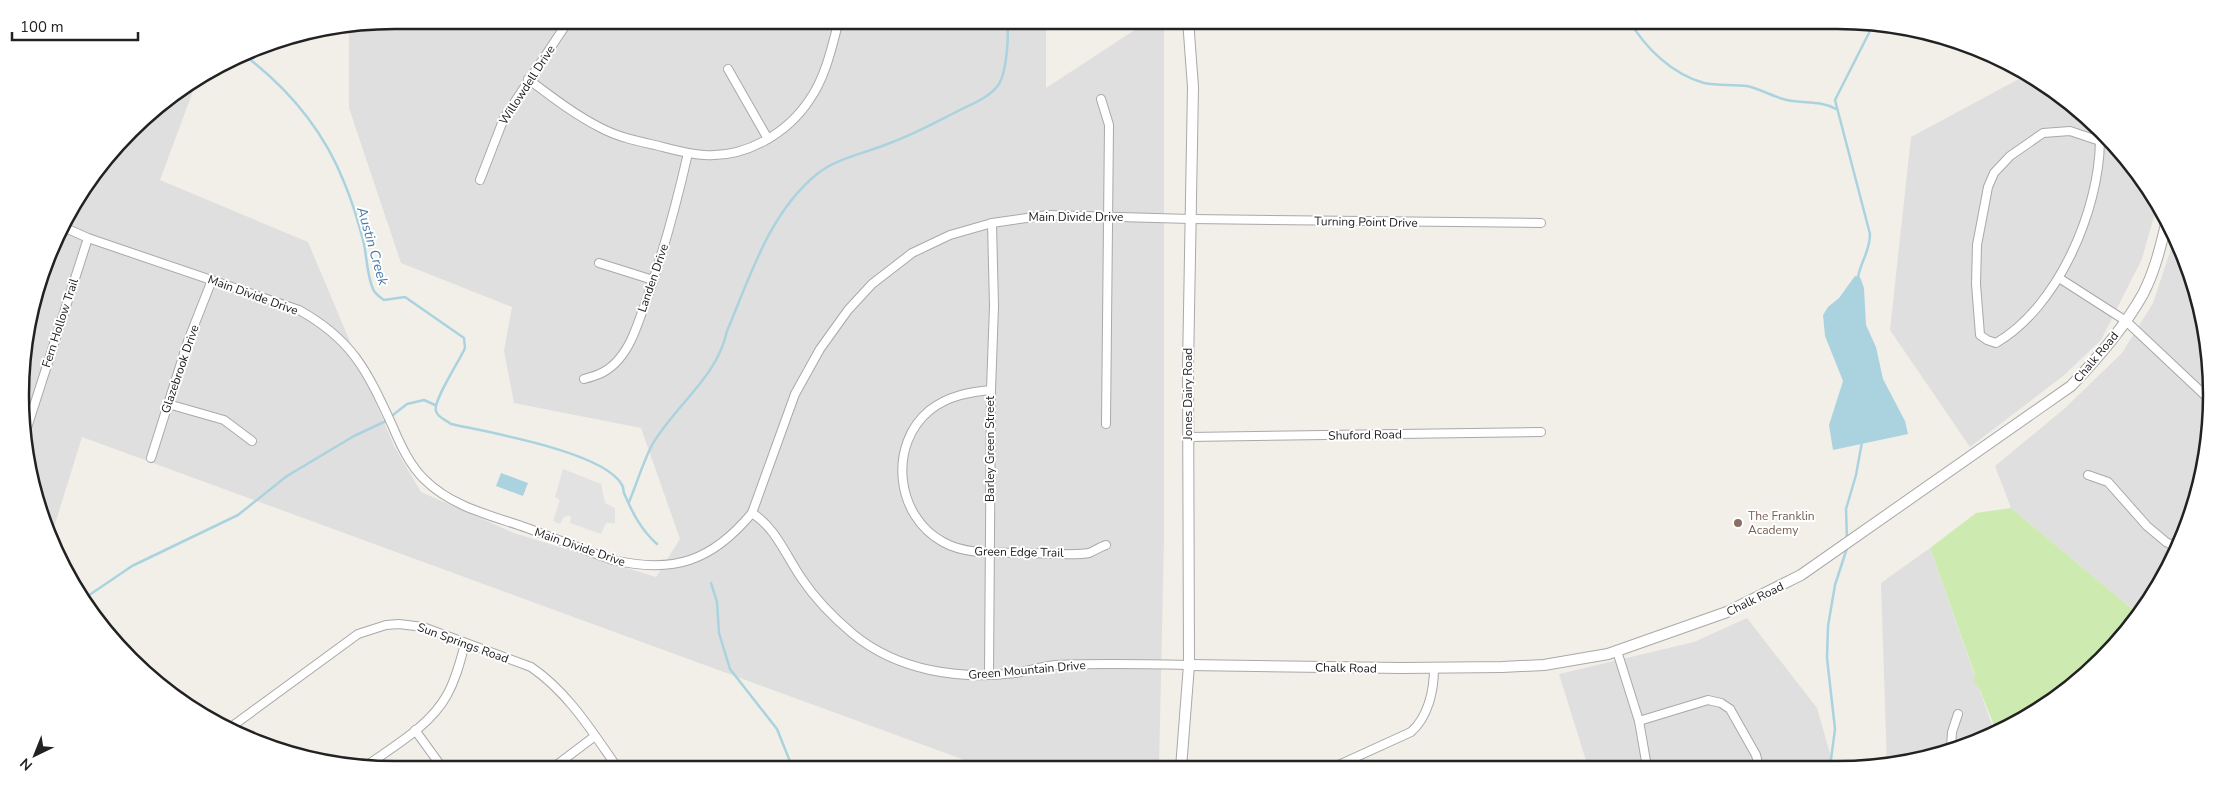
<svg xmlns="http://www.w3.org/2000/svg" width="2232" height="790" font-family="'Nunito Sans',sans-serif">
<rect width="100%" height="100%" fill="#f2efe9"/>
<g fill="#e0dfdf">
<path d="M 395,20 L 1046,20 L 1046,88 L 1150,20 L 1164,20 L 1164,537 L 1159,768 L 989,769 L 82,437 L 52,534 L 33,492 L 21,420 L 23,346 L 59,229 L 97,167 L 148,113 L 196,83 L 160,180 L 308,242 L 394,446 L 421,492 L 514,533 L 656,577 L 680,539 L 641,428 L 514,403 L 504,351 L 512,307 L 401,263 L 349,108 L 349,25 Z"/>
<path d="M 2028,74 L 2065,97 L 2119,148 L 2158,202 L 2142,259 L 2101,340 L 2063,376 L 1970,447 L 1890,330 L 1911,137 Z"/>
<path d="M 2175,237 L 2192,274 L 2209,346 L 2211,419 L 2199,492 L 2162,583 L 2137,613 L 2011,508 L 1995,466 L 2064,409 L 2122,353 L 2153,303 Z"/>
<path d="M 1930,548 L 1992,725 L 1997,733 L 1887,766 L 1881,583 Z"/>
<path d="M 1747,618 L 1817,708 L 1834,767 L 1588,767 L 1559,674 L 1694,642 Z"/>
</g>
<path fill="#cdebb0" d="M 2011,508 L 2137,613 L 2084,677 L 2003,731 L 1997,733 L 1980,690 L 1973,680 L 1975,675 L 1930,548 L 1976,513 Z"/>
<path fill="#e2e2e2" d="M 563,469 L 601,484 L 605,503 L 615,508 L 615,523 L 606,523 L 601,534 L 570,523 L 571,518 L 569,515 L 563,518 L 560,524 L 553,521 L 560,500 L 555,497 Z"/>
<g fill="#aad3df">
<path d="M 1855,276 L 1860,277 L 1864,288 L 1866,325 L 1876,347 L 1883,379 L 1905,421 L 1908,434 L 1833,450 L 1829,425 L 1843,381 L 1825,336 L 1823,315 L 1828,307 L 1839,298 Z"/>
<path d="M 501,473 L 528,483 L 523,496 L 496,486 Z"/>
</g>
<g fill="none" stroke-linecap="round" stroke-linejoin="round">
<g stroke="#aad3df" stroke-width="2.5">
<path d="M 1629,20 C 1645,48 1672,74 1704,83 C 1718,86 1733,84 1747,86 C 1761,89 1773,97 1787,100 C 1804,104 1820,100 1836,109"/>
<path d="M 243,54 C 288,88 323,129 344,182 C 352,201 359,224 364,244 C 367,259 367,275 373,289 C 375,294 380,297 384,300 L 405,297 L 464,338 L 465,348 C 460,360 432,402 436,411 C 438,418 446,420 451,424 C 487,432 605,452 622,485 C 624,488 623,490 624,493 C 632,512 641,530 657,544"/>
<path d="M 1858,277 C 1861,261 1870,251 1870,234 L 1835,100 L 1873,25"/>
<path d="M 629,502 C 637,483 643,462 652,445 C 675,405 717,378 727,331 C 750,277 769,213 817,174 C 837,158 866,153 890,143 C 915,134 938,121 962,109 C 975,103 991,96 999,84 C 1007,71 1009,35 1007,20"/>
<path d="M 1847,540 L 1846,509 L 1856,475 L 1862,442"/>
<path d="M 711,583 L 717,602 L 719,633 L 730,669 L 777,729 L 793,769"/>
<path d="M 82,600 L 132,566 L 238,515 L 287,476 L 354,436 L 384,422 L 407,404 L 424,400 L 435,405"/>
<path d="M 1830,767 L 1835,729 L 1827,658 L 1828,626 L 1835,585 L 1847,548"/>
</g>
<defs>
<g id="minor">
<path d="M 728,69 L 768,139"/>
<path d="M 528,79 C 552,97 575,115 601,128 C 618,137 637,141 655,145 C 671,149 687,154 704,155 C 746,158 788,133 810,99 C 826,76 832,46 839,20"/>
<path d="M 1101,99 L 1109,125 L 1106,424"/>
<path d="M 2070,131 L 2100,141 C 2099,211 2058,307 1996,343 L 1987,340 L 1980,335 L 1976,284 L 1977,245 L 1988,187 L 1994,173 L 2010,156 L 2043,133 Z"/>
<path d="M 480,180 L 504,118 L 569,20"/>
<path d="M 61,226 L 88,238 L 299,310 C 353,340 367,371 392,425 C 400,444 410,466 425,480 C 452,507 493,516 527,528 C 556,539 584,550 613,560 C 674,574 712,561 752,513 L 795,394 L 820,349 L 848,310 L 872,284 L 912,253 L 950,235 L 992,223 L 1048,215 L 1191,219 L 1541,223"/>
<path d="M 599,263 L 653,280"/>
<path d="M 2059,278 L 2126,321 L 2211,401"/>
<path d="M 584,379 C 599,375 609,371 619,359 C 632,344 637,325 644,307 C 662,257 676,206 688,153"/>
<path d="M 991,390 C 969,392 948,396 930,410 C 888,444 895,516 943,542 C 968,556 1000,552 1028,553 C 1043,553 1075,556 1089,553 C 1094,551 1100,547 1106,545"/>
<path d="M 168,404 L 224,420 L 252,441"/>
<path d="M 24,437 L 88,238"/>
<path d="M 1189,437 L 1541,432"/>
<path d="M 151,458 L 188,341 L 212,280"/>
<path d="M 2088,475 L 2108,482 L 2147,526 L 2166,542 L 2176,547"/>
<path d="M 752,513 C 776,528 786,556 802,579 C 816,600 834,618 853,634 C 898,671 960,680 1015,673 C 1029,671 1042,666 1056,665 C 1100,663 1145,664 1189,665"/>
<path d="M 1617,651 L 1639,721 L 1647,767"/>
<path d="M 989,675 L 991,390 L 994,306 L 992,223"/>
<path d="M 1639,721 L 1708,700 L 1721,703 L 1730,709 L 1756,755 L 1759,767"/>
<path d="M 231,727 L 358,634 L 386,625 L 399,624 L 423,627 L 531,667 C 569,693 593,733 619,770"/>
<path d="M 415,730 L 444,770"/>
<path d="M 1951,747 L 1952,732 L 1958,714"/>
<path d="M 366,766 C 394,746 430,726 447,695 C 456,679 460,662 465,644"/>
<path d="M 1332,768 L 1411,732 C 1428,717 1434,691 1434,668"/>
<path d="M 550,770 L 595,736"/>
</g>
<g id="tertiary">
<path d="M 1189,665 L 1401,668 L 1502,667 L 1544,665 L 1608,654 L 1727,612 L 1801,575 L 2071,386 C 2098,358 2124,328 2143,294 C 2155,271 2161,245 2167,220"/>
<path d="M 1181,768 L 1189,665 L 1188,367 L 1193,87 L 1188,20"/>
</g>
</defs>
<use href="#minor" stroke="#a9a9a9" stroke-width="10"/>
<use href="#tertiary" stroke="#a9a9a9" stroke-width="12"/>
<use href="#minor" stroke="#fff" stroke-width="8"/>
<use href="#tertiary" stroke="#fff" stroke-width="10"/>
</g>
<circle fill="#8d6e63" stroke="#fff" stroke-width="2" cx="1738" cy="523" r="5"/>
<g text-anchor="middle" stroke-width="4" stroke-linejoin="round" paint-order="stroke">
<g font-size="12" fill="#222" stroke="#fff">
<text transform="translate(527 85) rotate(-57)" y="4">Willowdell Drive</text>
<text x="1076" y="221">Main Divide Drive</text>
<text transform="translate(1366 222) rotate(1)" y="4">Turning Point Drive</text>
<text transform="translate(653 278) rotate(-71)" y="4">Landen Drive</text>
<text transform="translate(253 295) rotate(20)" y="4">Main Divide Drive</text>
<text transform="translate(60 323) rotate(-72)" y="4">Fern Hollow Trail</text>
<text transform="translate(2096 357) rotate(-50)" y="4">Chalk Road</text>
<text transform="translate(180 369) rotate(-71)" y="4">Glazebrook Drive</text>
<text transform="translate(1188 394) rotate(-90)" y="4">Jones Dairy Road</text>
<text transform="translate(1365 435) rotate(-1)" y="4">Shuford Road</text>
<text transform="translate(990 449) rotate(-90)" y="4">Barley Green Street</text>
<text transform="translate(580 547) rotate(19)" y="4">Main Divide Drive</text>
<text transform="translate(1019 552) rotate(1)" y="4">Green Edge Trail</text>
<text transform="translate(1755 599) rotate(-26)" y="4">Chalk Road</text>
<text transform="translate(463 643) rotate(20)" y="4">Sun Springs Road</text>
<text transform="translate(1346 668) rotate(1)" y="4">Chalk Road</text>
<text transform="translate(1027 670) rotate(-5)" y="4">Green Mountain Drive</text>
</g>
<g font-size="12" fill="#785e54" stroke="#fff" text-anchor="start">
<text x="1748" y="520">The Franklin<tspan x="1748" dy="14">Academy</tspan></text>
</g>
<g font-size="14" font-style="italic" fill="#4a7aab" stroke="#fff">
<text transform="translate(373 246) rotate(74)" y="5">Austin Creek</text>
</g>
</g>
<path d="M0 0H2232V790H0ZM395 29H1837A366 366 0 0 1 2203 395V395A366 366 0 0 1 1837 761H395A366 366 0 0 1 29 395V395A366 366 0 0 1 395 29Z" fill="#fff" fill-rule="evenodd"/>
<path fill="none" stroke="#222" stroke-width="2.5" d="M395 29H1837A366 366 0 0 1 2203 395V395A366 366 0 0 1 1837 761H395A366 366 0 0 1 29 395V395A366 366 0 0 1 395 29Z"/>
<g transform="translate(35 755) rotate(223)" stroke="#ffffff" stroke-width="4" paint-order="stroke">
<path d="M0-4L9 19L0 12L-9 19Z" fill="#222222"/>
<text y="-8" font-size="14" font-weight="bold" text-anchor="middle" fill="#222222">N</text>
</g>
<path d="M12 32v8h126v-8" fill="none" stroke="#222222" stroke-width="2.5"/>
<text x="20" y="32" font-size="15" fill="#222222" stroke="#ffffff" stroke-width="4" paint-order="stroke">100 m</text>
</svg>
